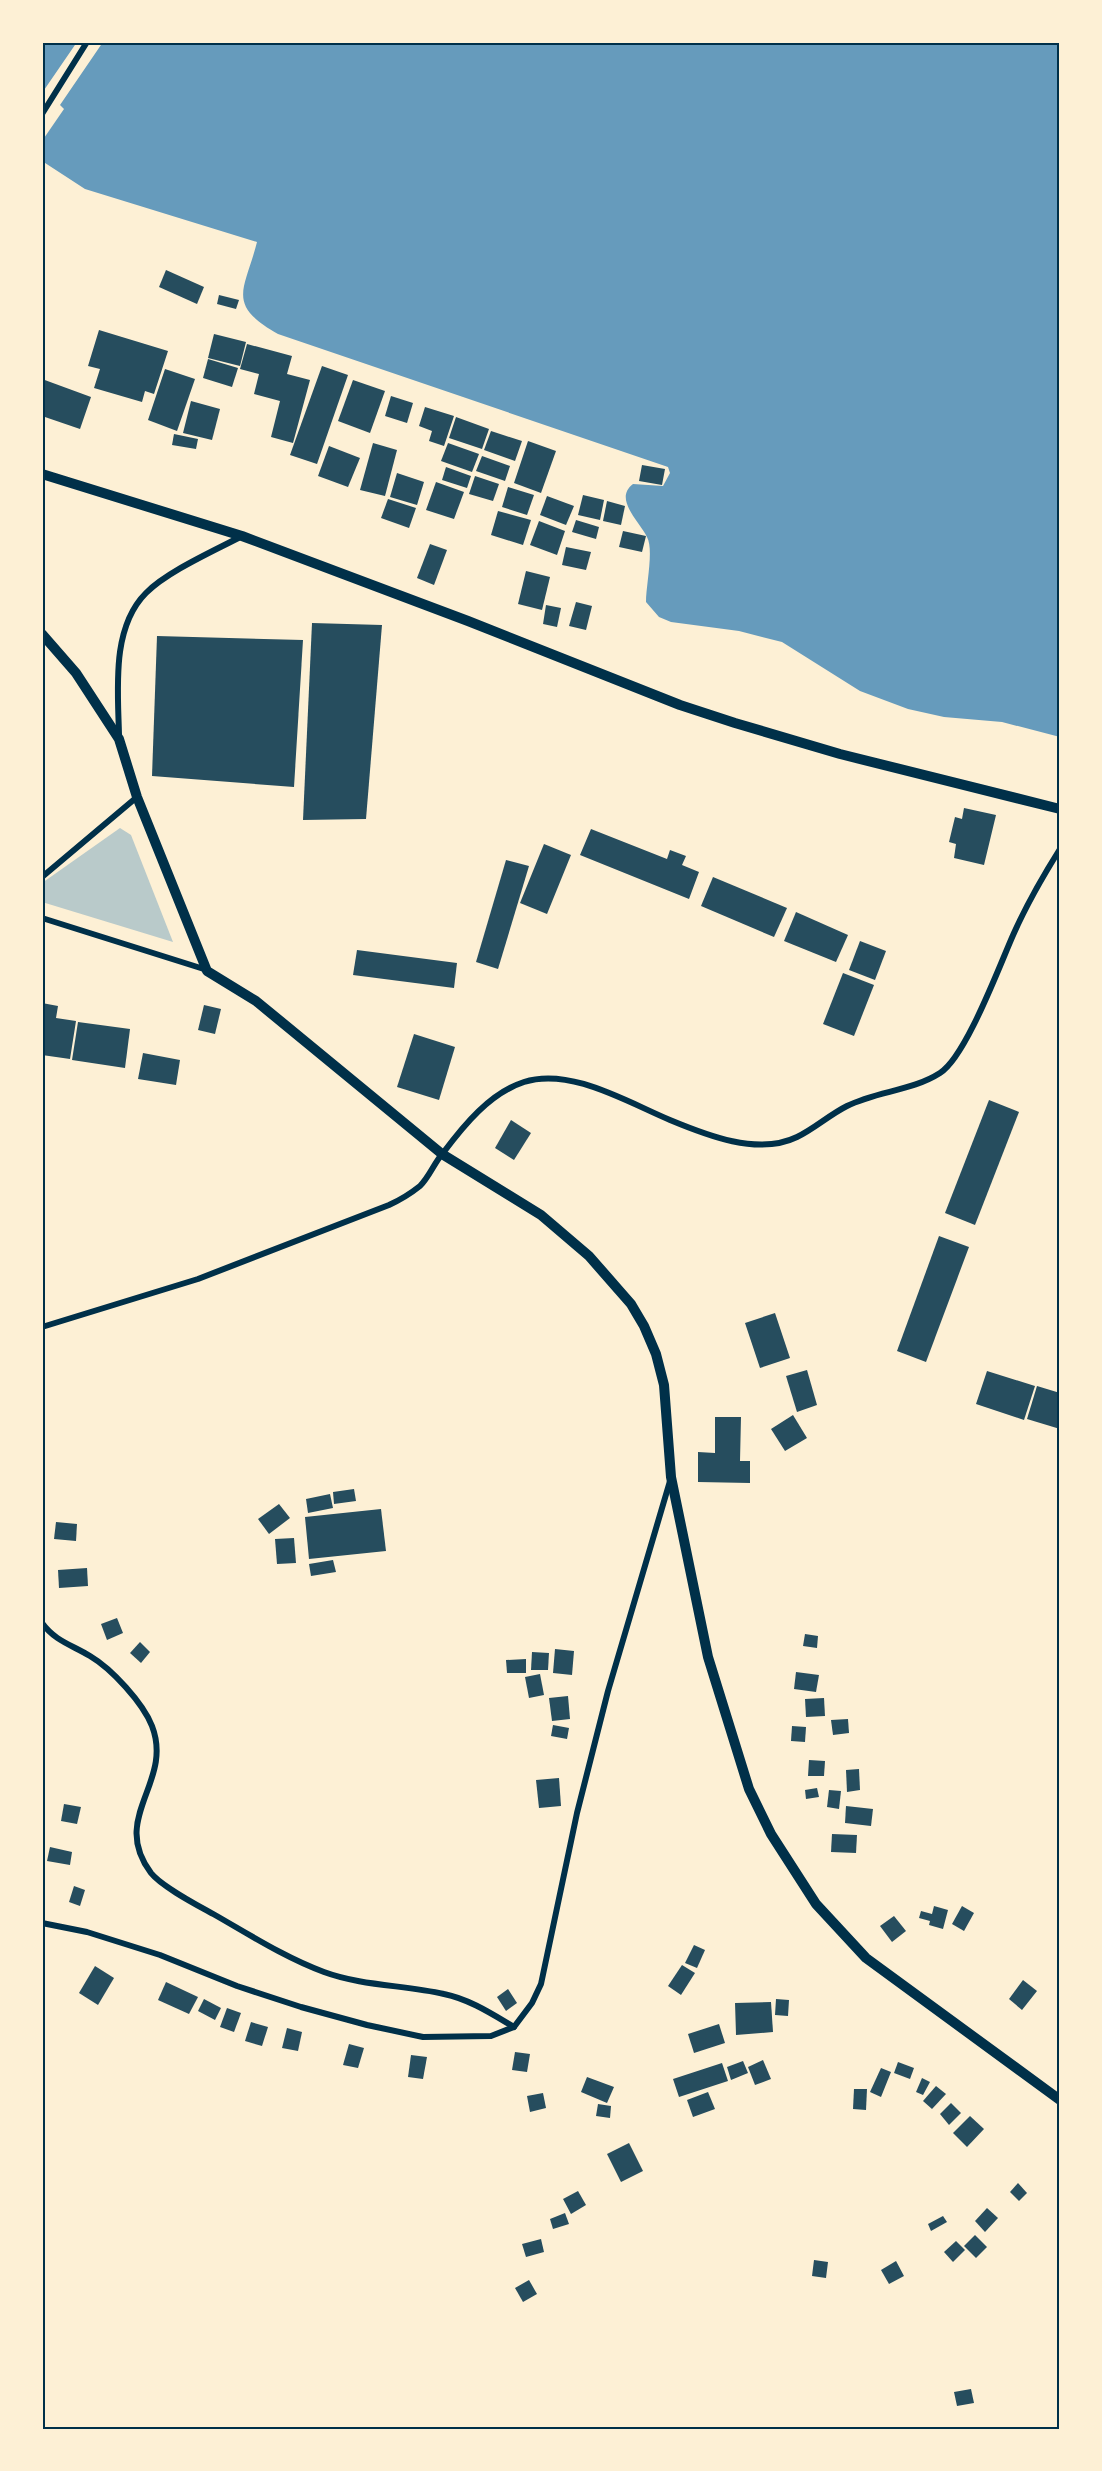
<svg xmlns="http://www.w3.org/2000/svg" width="1102" height="2471" font-family="Arial,sans-serif">
<rect width="100%" height="100%" fill="#fdf0d5"/>
<path fill="#b9caca" d="M 120,828 L 131,835 L 173,942 L 42,902 L 42,883 Z"/>
<path fill="#669bbc" d="M 42,42 L 1060,42 L 1060,737 L 1002,722 L 944,717 L 908,709 L 860,691 L 782,642 L 739,631 L 671,622 L 659,617 L 646,602 C 646,585 654,550 647,537 C 640,522 613,499 633,484 L 663,486 L 670,473 L 668,467 L 278,334 C 225,304 245,290 257,242 L 85,189 L 42,161 Z"/>
<path fill="#fdf0d5" d="M 77,42 L 103,42 L 60,105 L 64,109 L 42,141 L 42,93 Z"/>
<g fill="#264d5e">
<path d="M 166,270 L 204,287 L 197,304 L 159,287 Z"/>
<path d="M 219,295 L 239,300 L 236,309 L 217,304 Z"/>
<path d="M 99,330 L 168,351 L 154,394 L 145,391 L 142,402 L 94,388 L 100,369 L 88,366 Z"/>
<path d="M 214,334 L 246,342 L 240,366 L 208,358 Z"/>
<path d="M 247,344 L 292,356 L 287,374 L 310,380 L 293,443 L 271,437 L 280,401 L 254,394 L 259,374 L 240,369 Z"/>
<path d="M 208,359 L 238,368 L 232,387 L 203,378 Z"/>
<path d="M 322,366 L 348,375 L 317,464 L 290,455 Z"/>
<path d="M 165,369 L 195,379 L 177,431 L 148,420 Z"/>
<path d="M 42,379 L 91,397 L 80,429 L 42,416 Z"/>
<path d="M 353,380 L 385,391 L 370,433 L 338,421 Z"/>
<path d="M 391,396 L 413,403 L 407,423 L 385,416 Z"/>
<path d="M 191,401 L 220,409 L 212,440 L 183,433 Z"/>
<path d="M 425,407 L 454,416 L 444,446 L 429,441 L 432,431 L 419,426 Z"/>
<path d="M 456,417 L 489,429 L 482,449 L 449,438 Z"/>
<path d="M 491,431 L 522,441 L 515,461 L 484,450 Z"/>
<path d="M 174,434 L 198,439 L 196,449 L 172,445 Z"/>
<path d="M 528,441 L 556,451 L 541,493 L 514,483 Z"/>
<path d="M 373,443 L 397,450 L 385,496 L 360,490 Z"/>
<path d="M 448,443 L 479,454 L 472,472 L 441,461 Z"/>
<path d="M 329,446 L 360,458 L 348,487 L 318,476 Z"/>
<path d="M 482,456 L 510,466 L 505,481 L 476,471 Z"/>
<path d="M 642,465 L 665,469 L 662,485 L 639,481 Z"/>
<path d="M 446,467 L 471,476 L 467,488 L 442,480 Z"/>
<path d="M 397,473 L 424,482 L 417,505 L 390,497 Z"/>
<path d="M 475,476 L 499,484 L 493,501 L 469,494 Z"/>
<path d="M 436,482 L 464,492 L 454,519 L 426,510 Z"/>
<path d="M 508,487 L 534,495 L 527,515 L 502,507 Z"/>
<path d="M 583,495 L 604,500 L 600,520 L 578,515 Z"/>
<path d="M 547,496 L 574,506 L 566,525 L 540,515 Z"/>
<path d="M 388,499 L 416,508 L 409,528 L 381,518 Z"/>
<path d="M 607,501 L 625,506 L 621,525 L 603,521 Z"/>
<path d="M 498,511 L 531,520 L 523,545 L 491,535 Z"/>
<path d="M 576,520 L 599,527 L 596,539 L 572,532 Z"/>
<path d="M 539,521 L 565,531 L 557,555 L 530,545 Z"/>
<path d="M 623,531 L 646,536 L 642,552 L 619,547 Z"/>
<path d="M 430,544 L 447,550 L 434,585 L 417,578 Z"/>
<path d="M 566,547 L 591,552 L 586,570 L 562,565 Z"/>
<path d="M 526,571 L 550,577 L 542,610 L 518,604 Z"/>
<path d="M 576,602 L 592,606 L 586,630 L 569,626 Z"/>
<path d="M 546,605 L 561,608 L 557,627 L 543,624 Z"/>
<path d="M 312,623 L 382,625 L 366,819 L 303,820 Z"/>
<path d="M 157,636 L 303,640 L 294,787 L 152,776 Z"/>
<path d="M 964,808 L 996,815 L 984,865 L 954,858 L 956,844 L 949,842 L 955,817 L 962,819 Z"/>
<path d="M 591,829 L 667,859 L 670,850 L 686,856 L 682,865 L 699,872 L 689,899 L 580,855 Z"/>
<path d="M 544,844 L 571,855 L 547,914 L 520,903 Z"/>
<path d="M 506,860 L 529,866 L 498,969 L 476,962 Z"/>
<path d="M 713,877 L 787,908 L 774,937 L 701,906 Z"/>
<path d="M 796,912 L 848,935 L 836,962 L 784,941 Z"/>
<path d="M 860,941 L 886,951 L 875,980 L 849,970 Z"/>
<path d="M 357,950 L 457,963 L 454,988 L 353,975 Z"/>
<path d="M 843,973 L 874,985 L 854,1036 L 823,1024 Z"/>
<path d="M 42,1003 L 58,1006 L 56,1018 L 76,1021 L 70,1059 L 42,1055 Z"/>
<path d="M 204,1005 L 221,1009 L 215,1034 L 198,1030 Z"/>
<path d="M 78,1022 L 130,1029 L 125,1068 L 72,1060 Z"/>
<path d="M 414,1034 L 455,1047 L 439,1100 L 397,1087 Z"/>
<path d="M 143,1053 L 180,1060 L 176,1085 L 138,1079 Z"/>
<path d="M 989,1100 L 1019,1112 L 975,1225 L 945,1213 Z"/>
<path d="M 511,1120 L 531,1133 L 514,1160 L 495,1148 Z"/>
<path d="M 939,1236 L 969,1247 L 926,1362 L 897,1351 Z"/>
<path d="M 775,1313 L 790,1358 L 760,1368 L 745,1323 Z"/>
<path d="M 807,1370 L 817,1405 L 797,1412 L 786,1376 Z"/>
<path d="M 987,1371 L 1035,1386 L 1024,1420 L 976,1404 Z"/>
<path d="M 1037,1386 L 1060,1393 L 1060,1429 L 1027,1419 Z"/>
<path d="M 793,1415 L 807,1438 L 785,1451 L 771,1429 Z"/>
<path d="M 715,1417 L 741,1417 L 740,1461 L 750,1461 L 750,1483 L 698,1482 L 698,1452 L 715,1453 Z"/>
<path d="M 354,1489 L 356,1501 L 334,1504 L 333,1492 Z"/>
<path d="M 330,1494 L 333,1508 L 308,1513 L 306,1499 Z"/>
<path d="M 279,1504 L 290,1518 L 269,1534 L 258,1519 Z"/>
<path d="M 381,1509 L 386,1551 L 309,1559 L 305,1517 Z"/>
<path d="M 56,1522 L 77,1524 L 76,1541 L 54,1539 Z"/>
<path d="M 294,1538 L 296,1563 L 277,1564 L 275,1539 Z"/>
<path d="M 333,1560 L 336,1572 L 311,1576 L 309,1564 Z"/>
<path d="M 87,1568 L 88,1586 L 59,1588 L 58,1570 Z"/>
<path d="M 117,1618 L 123,1633 L 107,1640 L 101,1624 Z"/>
<path d="M 805,1634 L 818,1636 L 817,1648 L 803,1646 Z"/>
<path d="M 140,1642 L 150,1652 L 141,1663 L 130,1653 Z"/>
<path d="M 555,1649 L 574,1651 L 572,1675 L 553,1673 Z"/>
<path d="M 532,1652 L 549,1653 L 548,1670 L 531,1670 Z"/>
<path d="M 526,1659 L 526,1673 L 507,1673 L 506,1660 Z"/>
<path d="M 796,1672 L 819,1675 L 816,1692 L 794,1689 Z"/>
<path d="M 540,1674 L 544,1695 L 529,1698 L 525,1677 Z"/>
<path d="M 568,1696 L 570,1719 L 552,1721 L 549,1698 Z"/>
<path d="M 824,1698 L 825,1716 L 806,1717 L 805,1699 Z"/>
<path d="M 848,1719 L 849,1733 L 833,1735 L 831,1720 Z"/>
<path d="M 553,1725 L 569,1728 L 567,1739 L 551,1736 Z"/>
<path d="M 792,1726 L 806,1727 L 805,1742 L 791,1741 Z"/>
<path d="M 809,1760 L 825,1761 L 824,1776 L 808,1776 Z"/>
<path d="M 859,1769 L 860,1790 L 847,1792 L 846,1770 Z"/>
<path d="M 559,1778 L 561,1806 L 539,1808 L 536,1780 Z"/>
<path d="M 817,1788 L 819,1797 L 806,1799 L 805,1790 Z"/>
<path d="M 829,1790 L 841,1791 L 839,1809 L 827,1807 Z"/>
<path d="M 64,1804 L 81,1807 L 77,1824 L 61,1821 Z"/>
<path d="M 846,1806 L 873,1809 L 871,1826 L 845,1823 Z"/>
<path d="M 832,1834 L 857,1835 L 856,1853 L 831,1852 Z"/>
<path d="M 50,1847 L 72,1852 L 70,1865 L 47,1861 Z"/>
<path d="M 74,1886 L 85,1890 L 80,1906 L 69,1902 Z"/>
<path d="M 934,1906 L 948,1910 L 943,1929 L 929,1925 L 930,1921 L 919,1918 L 921,1911 L 932,1914 Z"/>
<path d="M 962,1906 L 974,1913 L 964,1931 L 952,1924 Z"/>
<path d="M 894,1916 L 906,1931 L 892,1942 L 880,1926 Z"/>
<path d="M 694,1945 L 705,1950 L 697,1968 L 685,1963 Z"/>
<path d="M 682,1965 L 695,1973 L 681,1995 L 668,1986 Z"/>
<path d="M 95,1966 L 114,1978 L 98,2005 L 79,1993 Z"/>
<path d="M 1023,1980 L 1037,1991 L 1022,2010 L 1009,1999 Z"/>
<path d="M 166,1982 L 198,1997 L 189,2014 L 158,2000 Z"/>
<path d="M 508,1989 L 517,2003 L 506,2011 L 497,1997 Z"/>
<path d="M 204,1999 L 221,2008 L 215,2020 L 198,2011 Z"/>
<path d="M 776,1999 L 789,2000 L 788,2016 L 775,2015 Z"/>
<path d="M 771,2002 L 773,2032 L 736,2035 L 735,2003 Z"/>
<path d="M 227,2008 L 241,2013 L 234,2032 L 220,2027 Z"/>
<path d="M 251,2022 L 268,2027 L 262,2046 L 245,2041 Z"/>
<path d="M 719,2024 L 725,2043 L 694,2053 L 688,2034 Z"/>
<path d="M 287,2028 L 302,2032 L 298,2051 L 282,2048 Z"/>
<path d="M 349,2044 L 364,2048 L 358,2068 L 343,2065 Z"/>
<path d="M 515,2052 L 530,2054 L 527,2072 L 512,2070 Z"/>
<path d="M 411,2055 L 427,2057 L 423,2079 L 408,2077 Z"/>
<path d="M 763,2060 L 771,2079 L 755,2085 L 748,2067 Z"/>
<path d="M 743,2061 L 748,2073 L 731,2080 L 727,2067 Z"/>
<path d="M 898,2062 L 914,2068 L 910,2079 L 894,2073 Z"/>
<path d="M 722,2063 L 728,2081 L 679,2097 L 673,2079 Z"/>
<path d="M 881,2068 L 891,2072 L 881,2097 L 870,2092 Z"/>
<path d="M 587,2077 L 614,2087 L 607,2103 L 581,2092 Z"/>
<path d="M 922,2078 L 930,2082 L 923,2095 L 916,2092 Z"/>
<path d="M 936,2086 L 946,2094 L 932,2109 L 923,2101 Z"/>
<path d="M 854,2089 L 867,2089 L 866,2110 L 853,2109 Z"/>
<path d="M 708,2092 L 715,2109 L 693,2117 L 687,2100 Z"/>
<path d="M 543,2093 L 546,2108 L 530,2112 L 527,2096 Z"/>
<path d="M 951,2103 L 961,2113 L 949,2125 L 940,2114 Z"/>
<path d="M 598,2104 L 611,2106 L 610,2118 L 596,2116 Z"/>
<path d="M 970,2116 L 984,2129 L 967,2147 L 953,2133 Z"/>
<path d="M 629,2143 L 643,2171 L 621,2182 L 607,2154 Z"/>
<path d="M 1018,2183 L 1027,2193 L 1019,2201 L 1010,2192 Z"/>
<path d="M 578,2191 L 586,2205 L 571,2214 L 563,2199 Z"/>
<path d="M 987,2208 L 998,2218 L 985,2232 L 975,2221 Z"/>
<path d="M 565,2213 L 569,2224 L 553,2229 L 550,2219 Z"/>
<path d="M 943,2216 L 947,2222 L 931,2231 L 928,2224 Z"/>
<path d="M 975,2235 L 987,2247 L 976,2258 L 964,2246 Z"/>
<path d="M 541,2239 L 544,2252 L 526,2257 L 522,2244 Z"/>
<path d="M 956,2241 L 965,2250 L 953,2262 L 944,2252 Z"/>
<path d="M 814,2260 L 828,2262 L 826,2278 L 812,2276 Z"/>
<path d="M 896,2261 L 904,2276 L 889,2284 L 881,2270 Z"/>
<path d="M 529,2280 L 537,2294 L 523,2302 L 515,2288 Z"/>
<path d="M 971,2389 L 974,2403 L 957,2406 L 954,2392 Z"/>
</g>
<g fill="none" stroke-linecap="round" stroke-linejoin="round">
<g stroke="#003049" stroke-width="6">
<path d="M 42,114 L 87,42"/>
<path d="M 119,735 C 118,690 111,628 146,593 C 168,571 214,551 242,536"/>
<path d="M 42,877 L 137,797"/>
<path d="M 42,918 L 207,970"/>
<path d="M 42,1327 L 198,1279 L 389,1205 C 400,1200 410,1194 420,1186 C 430,1176 434,1163 443,1153 C 464,1125 490,1093 524,1082 C 570,1067 627,1102 670,1120 C 706,1135 758,1156 797,1137 C 814,1129 829,1115 847,1106 C 877,1091 912,1091 940,1073 C 966,1057 1000,964 1014,933 C 1027,904 1043,876 1060,849"/>
<path d="M 42,1623 C 55,1641 72,1645 90,1656 C 112,1669 143,1703 152,1726 C 174,1783 109,1817 151,1873 C 162,1887 199,1906 215,1915 C 250,1935 286,1958 324,1972 C 362,1986 405,1985 444,1994 C 469,1999 492,2014 514,2027"/>
<path d="M 42,1923 L 87,1932 L 160,1955 L 237,1986 L 301,2007 L 367,2025 L 423,2037 L 491,2036 L 514,2027 L 532,2003 L 541,1984 L 577,1813 L 608,1691 L 670,1481"/>
</g>
<g stroke="#003049" stroke-width="10">
<path d="M 42,474 L 242,536 L 468,621 L 680,705 L 735,723 L 840,754 L 1060,809"/>
<path d="M 42,634 L 76,673 L 119,739 L 137,797 L 207,971 L 256,1001 L 442,1154 L 541,1215 L 589,1256 L 631,1304 L 644,1326 L 656,1354 L 664,1385 L 671,1477 L 708,1657 L 749,1789 L 771,1834 L 816,1904 L 866,1958 L 1060,2100"/>
</g>
</g>
<rect width="1102" height="2471" fill="none" stroke="#fdf0d5" stroke-width="87"/>
<rect x="44" y="44" width="1014" height="2384" fill="none" stroke="#003049" stroke-width="2"/>
</svg>
